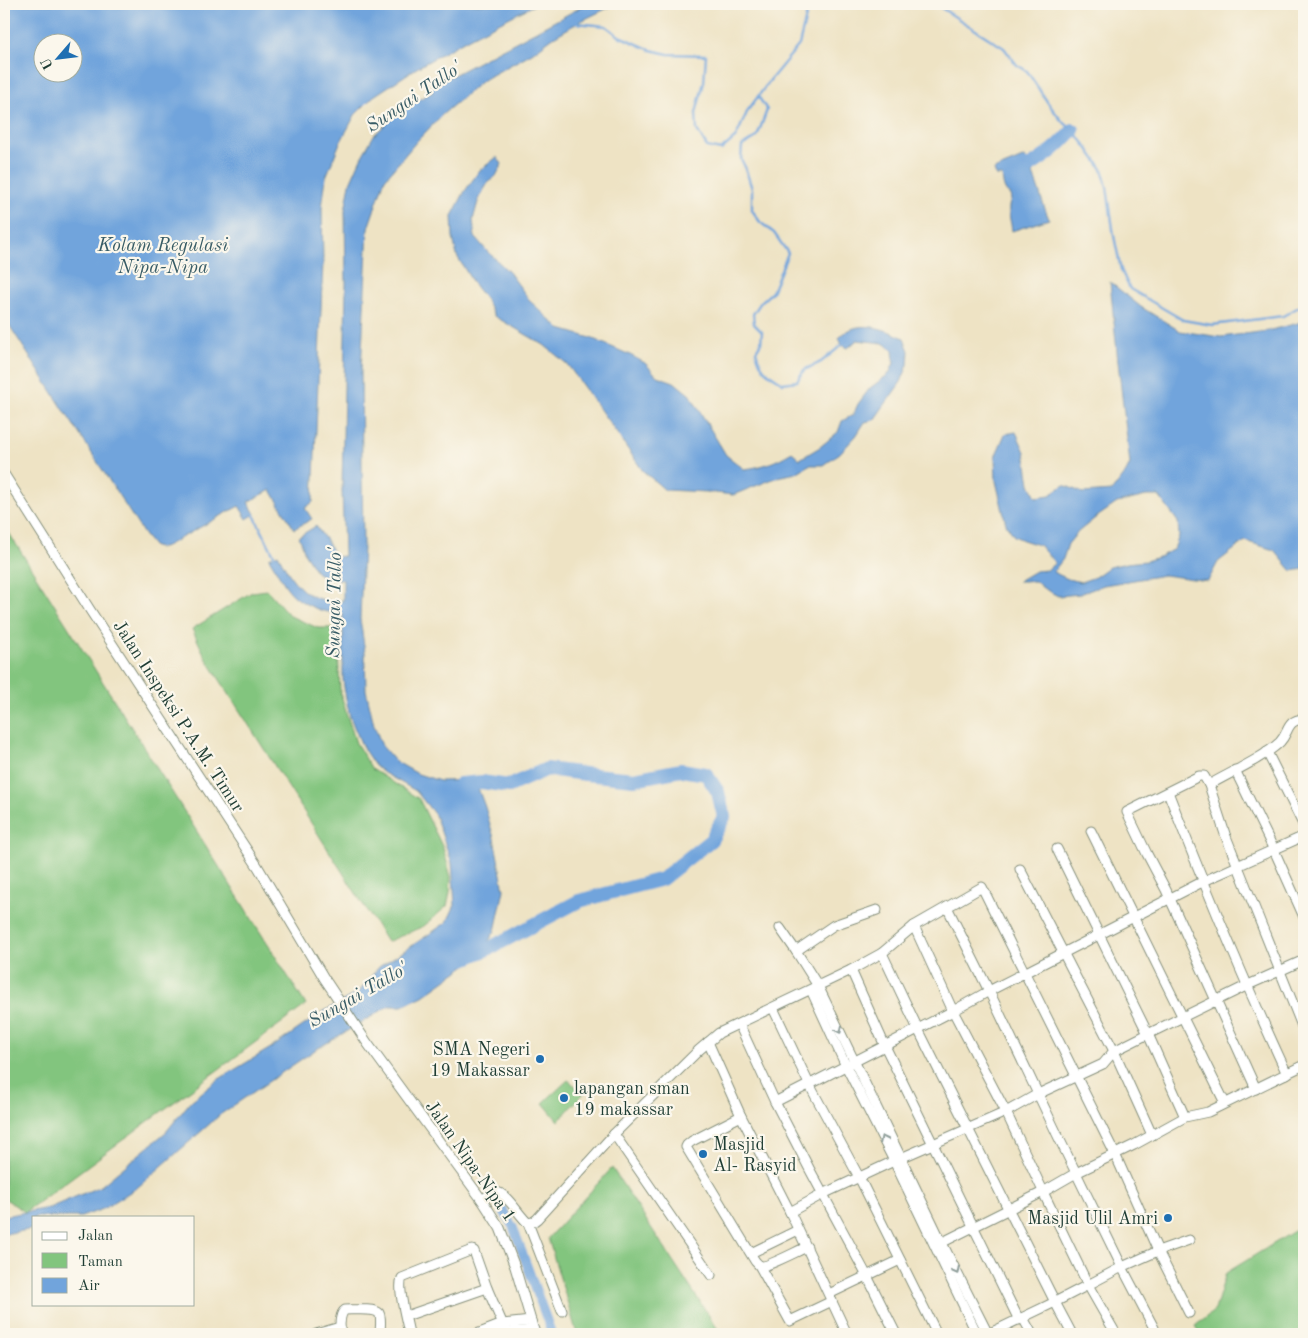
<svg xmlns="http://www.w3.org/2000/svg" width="1308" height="1338" font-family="'Old Standard TT',serif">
<rect width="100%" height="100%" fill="#fbf7ec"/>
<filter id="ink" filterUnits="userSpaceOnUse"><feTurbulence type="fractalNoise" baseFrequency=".02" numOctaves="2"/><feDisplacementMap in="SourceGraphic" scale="10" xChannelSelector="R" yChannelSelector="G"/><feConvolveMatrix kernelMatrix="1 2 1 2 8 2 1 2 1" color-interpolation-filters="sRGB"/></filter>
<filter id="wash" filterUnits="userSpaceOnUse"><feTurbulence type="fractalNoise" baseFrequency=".0096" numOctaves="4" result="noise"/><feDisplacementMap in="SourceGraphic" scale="20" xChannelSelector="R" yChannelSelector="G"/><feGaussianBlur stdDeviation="1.12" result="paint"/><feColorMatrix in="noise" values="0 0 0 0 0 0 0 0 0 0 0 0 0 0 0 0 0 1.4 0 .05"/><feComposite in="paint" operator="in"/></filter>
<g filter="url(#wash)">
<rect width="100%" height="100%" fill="#eee3c4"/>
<g fill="#82c57e" stroke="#508159">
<path d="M 4,525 L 306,1005 L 25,1212 L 4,1198 Z"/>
<path d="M 267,590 L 290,616 L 318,628 L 337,628 L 340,691 L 346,712 L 356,743 L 372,769 L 419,799 L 443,848 L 451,877 L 450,892 L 447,906 L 424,926 L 387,942 L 206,658 L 192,629 L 252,592 Z"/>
<path d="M 568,1080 L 584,1093 L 558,1121 L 543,1103 Z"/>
<path d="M 612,1168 L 721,1334 L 577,1334 L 548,1238 Z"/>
<path d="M 1304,1225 L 1304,1334 L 1200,1334 L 1195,1326 L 1215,1310 L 1226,1273 Z"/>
</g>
<g fill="#71a4dc" stroke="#487088" fill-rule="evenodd">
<path d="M 4,4 L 536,4 L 469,38 L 415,69 L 374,96 L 355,115 L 339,145 L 326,177 L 322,208 L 323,262 L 313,502 L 305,508 L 312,519 L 294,529 L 271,490 L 248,502 L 255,514 L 247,519 L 239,506 L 166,546 L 159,548 L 154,547 L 145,536 L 4,317 ZM 42,42 L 72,42 L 72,72 L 42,72 Z"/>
<path d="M 587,4 L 616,4 L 579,22 L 552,38 L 532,53 L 483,80 L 443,114 L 416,142 L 385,179 L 368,228 L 361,372 L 363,546 L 360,619 L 365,652 L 366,690 L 374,725 L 382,746 L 395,761 L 418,774 L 440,781 L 475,780 L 485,807 L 494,838 L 504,890 L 495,931 L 479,956 L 423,996 L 402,1006 L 389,1006 L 315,1050 L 221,1114 L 138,1187 L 103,1209 L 81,1217 L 34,1217 L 34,1229 L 4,1234 L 4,1216 L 49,1208 L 101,1186 L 166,1132 L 191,1101 L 219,1079 L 274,1046 L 326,1010 L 359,992 L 379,967 L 419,941 L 447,922 L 455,905 L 452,863 L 435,815 L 416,791 L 384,773 L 375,766 L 363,748 L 350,717 L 345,694 L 343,680 L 343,614 C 336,612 327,613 320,610 C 287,598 286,585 269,558 L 278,554 C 288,573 298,593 320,599 C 327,601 336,601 343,601 L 343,580 L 326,577 L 317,573 L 305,554 L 301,541 L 298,537 L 316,526 L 328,543 L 333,553 L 336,557 L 344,556 L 342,489 L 346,284 L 345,211 L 350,183 L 361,158 L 374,135 L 395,116 L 418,100 L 433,92 L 431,87 Z"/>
<path d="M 497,157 L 502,164 L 496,176 L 488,183 L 479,198 L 473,220 L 475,237 L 486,250 L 509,272 L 531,302 L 560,329 L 591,338 L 630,355 L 645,363 L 657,376 L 674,382 L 690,395 L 726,455 L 744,469 C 762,467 776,462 792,452 L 800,459 L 820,447 L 838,432 L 842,421 L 853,415 L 858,404 L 870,388 L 889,374 L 894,363 L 893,350 L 883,343 L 857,340 L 848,348 L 842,345 L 839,338 C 857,318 883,328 904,338 L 909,351 L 908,365 L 901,382 L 874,420 L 865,422 L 856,436 L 840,453 L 823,465 L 809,465 L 796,473 L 778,477 L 733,495 L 707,492 L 665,490 L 643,471 L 609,422 L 567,364 L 544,345 L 494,316 L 486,300 L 473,283 L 457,256 L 453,238 L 452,216 L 465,191 L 479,171 Z"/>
<path d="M 1025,157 C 1036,176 1040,198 1049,219 L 1012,231 C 1011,221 1006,209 1011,200 L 1010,195 C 1003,191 1003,183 1002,176 L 996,176 L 994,170 Z"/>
<path d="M 1110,282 L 1141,307 L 1180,331 L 1221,337 L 1267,331 L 1298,323 L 1304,319 L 1304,569 L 1292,571 L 1274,550 L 1245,541 L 1218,562 L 1208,581 L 1164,575 L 1104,585 L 1080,594 L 1058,596 L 1043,588 L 1035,581 L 1018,581 L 1035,571 L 1047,570 L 1055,563 L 1039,545 L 1023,540 L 1014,536 L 1006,524 L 996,481 L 995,457 L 1005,434 L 1016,432 L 1025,452 L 1030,484 L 1036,497 L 1050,495 L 1064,485 L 1083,493 L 1112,491 L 1125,474 L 1130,464 L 1118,362 ZM 1146,496 L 1159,496 L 1178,522 L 1179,536 L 1174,549 L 1161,556 L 1146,561 L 1127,563 L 1109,567 L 1095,577 L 1081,582 L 1068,579 L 1053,572 L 1063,559 L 1068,544 L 1078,532 L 1094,519 L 1117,503 Z"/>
</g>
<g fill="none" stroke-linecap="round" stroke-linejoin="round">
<g stroke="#71a4dc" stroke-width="2.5">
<path d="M 935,4 L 1004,48 L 1017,65 L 1027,71 L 1048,103 L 1061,120 L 1073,130 L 1086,146 L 1102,169 L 1107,187 L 1114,236 L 1121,270 L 1130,289 L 1183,320 L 1212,325 L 1283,316 L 1304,304"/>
<path d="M 576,23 L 606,26 L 619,36 L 651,50 L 668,54 L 706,55 L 704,82 L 696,113 L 697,130 L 707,147 L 721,150 L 736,137 L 748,110 L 771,79 L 799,45 L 809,4"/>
<path d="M 758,96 L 767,110 L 757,137 L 742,146 L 741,159 L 745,167 L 752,189 L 752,210 L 760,222 L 774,233 L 788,253 L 772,292 L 761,302 L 753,314 L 754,324 L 762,332 L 761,343 L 756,351 C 762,372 766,372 783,383 L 797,381 L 804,370 L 821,362 L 842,345"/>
<path d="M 253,513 L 275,557"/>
</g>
<path stroke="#71a4dc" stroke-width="9" d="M 498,1202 L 513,1227 L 552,1334"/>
<g stroke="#71a4dc" stroke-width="14">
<path d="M 1030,166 C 1048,155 1059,146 1073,130"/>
<path d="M 460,784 L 482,782 L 509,786 L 547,769 L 585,774 L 634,779 L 681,770 L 706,774 L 718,792 L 724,817 L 711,840 L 662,879 L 579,901 L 492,947 L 464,959"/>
</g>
</g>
</g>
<g filter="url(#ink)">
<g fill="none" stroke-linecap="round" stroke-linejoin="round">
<defs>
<g id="minor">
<path d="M 4,474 L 90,610 L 258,867 L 324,978 L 368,1044 L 482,1200 L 500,1228 L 515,1267 L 535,1334"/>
<path d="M 1267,752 L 1304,826"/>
<path d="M 1235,770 L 1274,850 L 1304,917"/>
<path d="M 1209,785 C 1231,772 1262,759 1280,742 C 1290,731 1286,720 1304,719"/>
<path d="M 1168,792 C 1205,887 1244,981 1287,1074"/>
<path d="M 1091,831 L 1225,1103"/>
<path d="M 1057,849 L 1148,1034 L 1248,985 L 1304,960"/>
<path d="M 1020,869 L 1114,1051 L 1152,1135"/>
<path d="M 947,907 L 989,991 L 1204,881 L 1304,836"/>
<path d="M 914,926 L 982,887 L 1115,1154 L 1158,1251 L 1122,1267 L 1088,1285 L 1116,1334"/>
<path d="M 780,928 L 796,951 L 818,986 L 942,1243 L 988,1334"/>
<path d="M 796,951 L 834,925 L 877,910"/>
<path d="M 882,953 L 918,1029 L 1055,1302 L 988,1334"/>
<path d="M 851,970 L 885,1046 L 1019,1320"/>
<path d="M 811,990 L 846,1066 L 894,1161 L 977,1334"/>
<path d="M 773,1008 L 809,1084 L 859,1177 L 937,1334"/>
<path d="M 739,1024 L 775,1102 L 811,1172 L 867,1276 L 896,1334"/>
<path d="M 708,1042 L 741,1116 L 790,1212 L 847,1334"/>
<path d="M 1256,1089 L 1166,890 L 1147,854 L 1127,812 L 1199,776 L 1204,776 L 1209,785 L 1225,834 L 1304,1031"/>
<path d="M 741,1116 L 692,1141 L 687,1145 L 686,1147 L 755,1261 C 757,1263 758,1265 761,1266 C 768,1267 799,1250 807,1247"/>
<path d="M 614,1134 L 711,1275"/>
<path d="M 1042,1189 L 1006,1112 L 1038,1094 L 1103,1064 L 1114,1051 L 1148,1034 L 1185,1117 L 1208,1112 L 1304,1065"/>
<path d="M 1043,1192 L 1088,1285 L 1055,1302 L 1072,1334"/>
<path d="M 482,1200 C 486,1197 492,1192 496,1192 C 506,1192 520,1217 528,1223 L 533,1222 L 537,1219 L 614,1134 L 699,1050 L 719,1033 L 851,970 L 882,953 L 914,926 L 953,1011 L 775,1102"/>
<path d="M 790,1212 L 823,1194 L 894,1161 L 1006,1112 L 953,1011 L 989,991 L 1057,1134 L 1122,1267 L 1154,1328"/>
<path d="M 528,1223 L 562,1311"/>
<path d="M 1189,1240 L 1158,1251 L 1189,1313"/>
<path d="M 937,1245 L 1043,1192 L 1076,1173 L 1134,1145 L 1185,1117"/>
<path d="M 751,1253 L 798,1230"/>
<path d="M 759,1265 L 790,1321 L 832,1301"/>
<path d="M 829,1294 L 900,1260"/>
<path d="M 406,1316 L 487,1288"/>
<path d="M 1023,1318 L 1032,1334"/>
<path d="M 316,1334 L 340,1327"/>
<path d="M 340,1334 C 340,1327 339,1314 345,1310 C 353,1310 374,1308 379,1313 C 382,1318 380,1329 380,1334"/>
<path d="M 409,1334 C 407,1321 397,1289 402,1278 L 472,1250 L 474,1251 L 487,1288 L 507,1334"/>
<path d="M 477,1334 L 503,1324 L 531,1321"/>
<path d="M 499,1334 L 506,1332 L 534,1330"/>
</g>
</defs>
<use href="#minor" stroke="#86907c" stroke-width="11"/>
<use href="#minor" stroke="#fff" stroke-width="9"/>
</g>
<defs><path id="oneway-chevron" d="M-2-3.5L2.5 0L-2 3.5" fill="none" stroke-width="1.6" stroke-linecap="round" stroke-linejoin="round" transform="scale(1.25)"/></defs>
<g stroke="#8f9e9a">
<use href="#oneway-chevron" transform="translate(839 1030) rotate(64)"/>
<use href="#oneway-chevron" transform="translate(883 1139) rotate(-117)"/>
<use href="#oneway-chevron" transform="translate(956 1271) rotate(63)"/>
</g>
</g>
<g fill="#1f6fb2" stroke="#fbf7ec" stroke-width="2">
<circle cx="540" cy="1059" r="5"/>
<circle cx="564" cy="1098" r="5"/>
<circle cx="703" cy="1154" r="5"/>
<circle cx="1168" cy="1218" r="5"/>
</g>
<g text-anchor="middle" stroke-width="4.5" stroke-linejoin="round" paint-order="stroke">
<g font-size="18" fill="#1f3d34" stroke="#fbf7ec">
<text transform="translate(179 716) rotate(57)" y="6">Jalan Inspeksi P.A.M. Timur</text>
<text transform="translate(471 1161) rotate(55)" y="6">Jalan Nipa-Nipa 1</text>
</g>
<g font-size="18" fill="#1f3d34" stroke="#fbf7ec" text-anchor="end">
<text x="530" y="1055">SMA Negeri<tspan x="530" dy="21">19 Makassar</tspan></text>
<text x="574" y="1094" text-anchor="start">lapangan sman<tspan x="574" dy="21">19 makassar</tspan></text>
<text x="713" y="1150" text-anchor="start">Masjid<tspan x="713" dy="21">Al- Rasyid</tspan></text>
<text x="1158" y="1224">Masjid Ulil Amri</text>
</g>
<g font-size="19" font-style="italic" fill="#385c66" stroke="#fbf7ec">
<text transform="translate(413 96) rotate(-34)" y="7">Sungai Tallo'</text>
<text x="163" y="251">Kolam Regulasi<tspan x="163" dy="22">Nipa-Nipa</tspan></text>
<text transform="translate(333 603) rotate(-89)" y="7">Sungai Tallo'</text>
<text transform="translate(357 994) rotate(-30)" y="7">Sungai Tallo'</text>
</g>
</g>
<rect width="1308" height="1338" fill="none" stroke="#fbf7ec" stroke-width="20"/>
<rect x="32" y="1216" width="162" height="90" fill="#fbf7ec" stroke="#a3ada2"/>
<rect x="42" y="1232" width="25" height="8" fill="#ffffff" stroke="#a3ada2"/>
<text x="78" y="1240" font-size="15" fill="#1f3d34">Jalan</text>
<rect x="42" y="1253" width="25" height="15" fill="#82c57e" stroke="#a3ada2"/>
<text x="78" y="1266" font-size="15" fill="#1f3d34">Taman</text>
<rect x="42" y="1278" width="25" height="15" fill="#71a4dc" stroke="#a3ada2"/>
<text x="78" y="1290" font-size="15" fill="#1f3d34">Air</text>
<g transform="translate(58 58) rotate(242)"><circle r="24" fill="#fbf7ec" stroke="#a3ada2"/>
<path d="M0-4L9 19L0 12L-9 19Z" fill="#1f6fb2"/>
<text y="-8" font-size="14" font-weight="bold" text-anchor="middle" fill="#1f3d34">U</text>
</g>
</svg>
